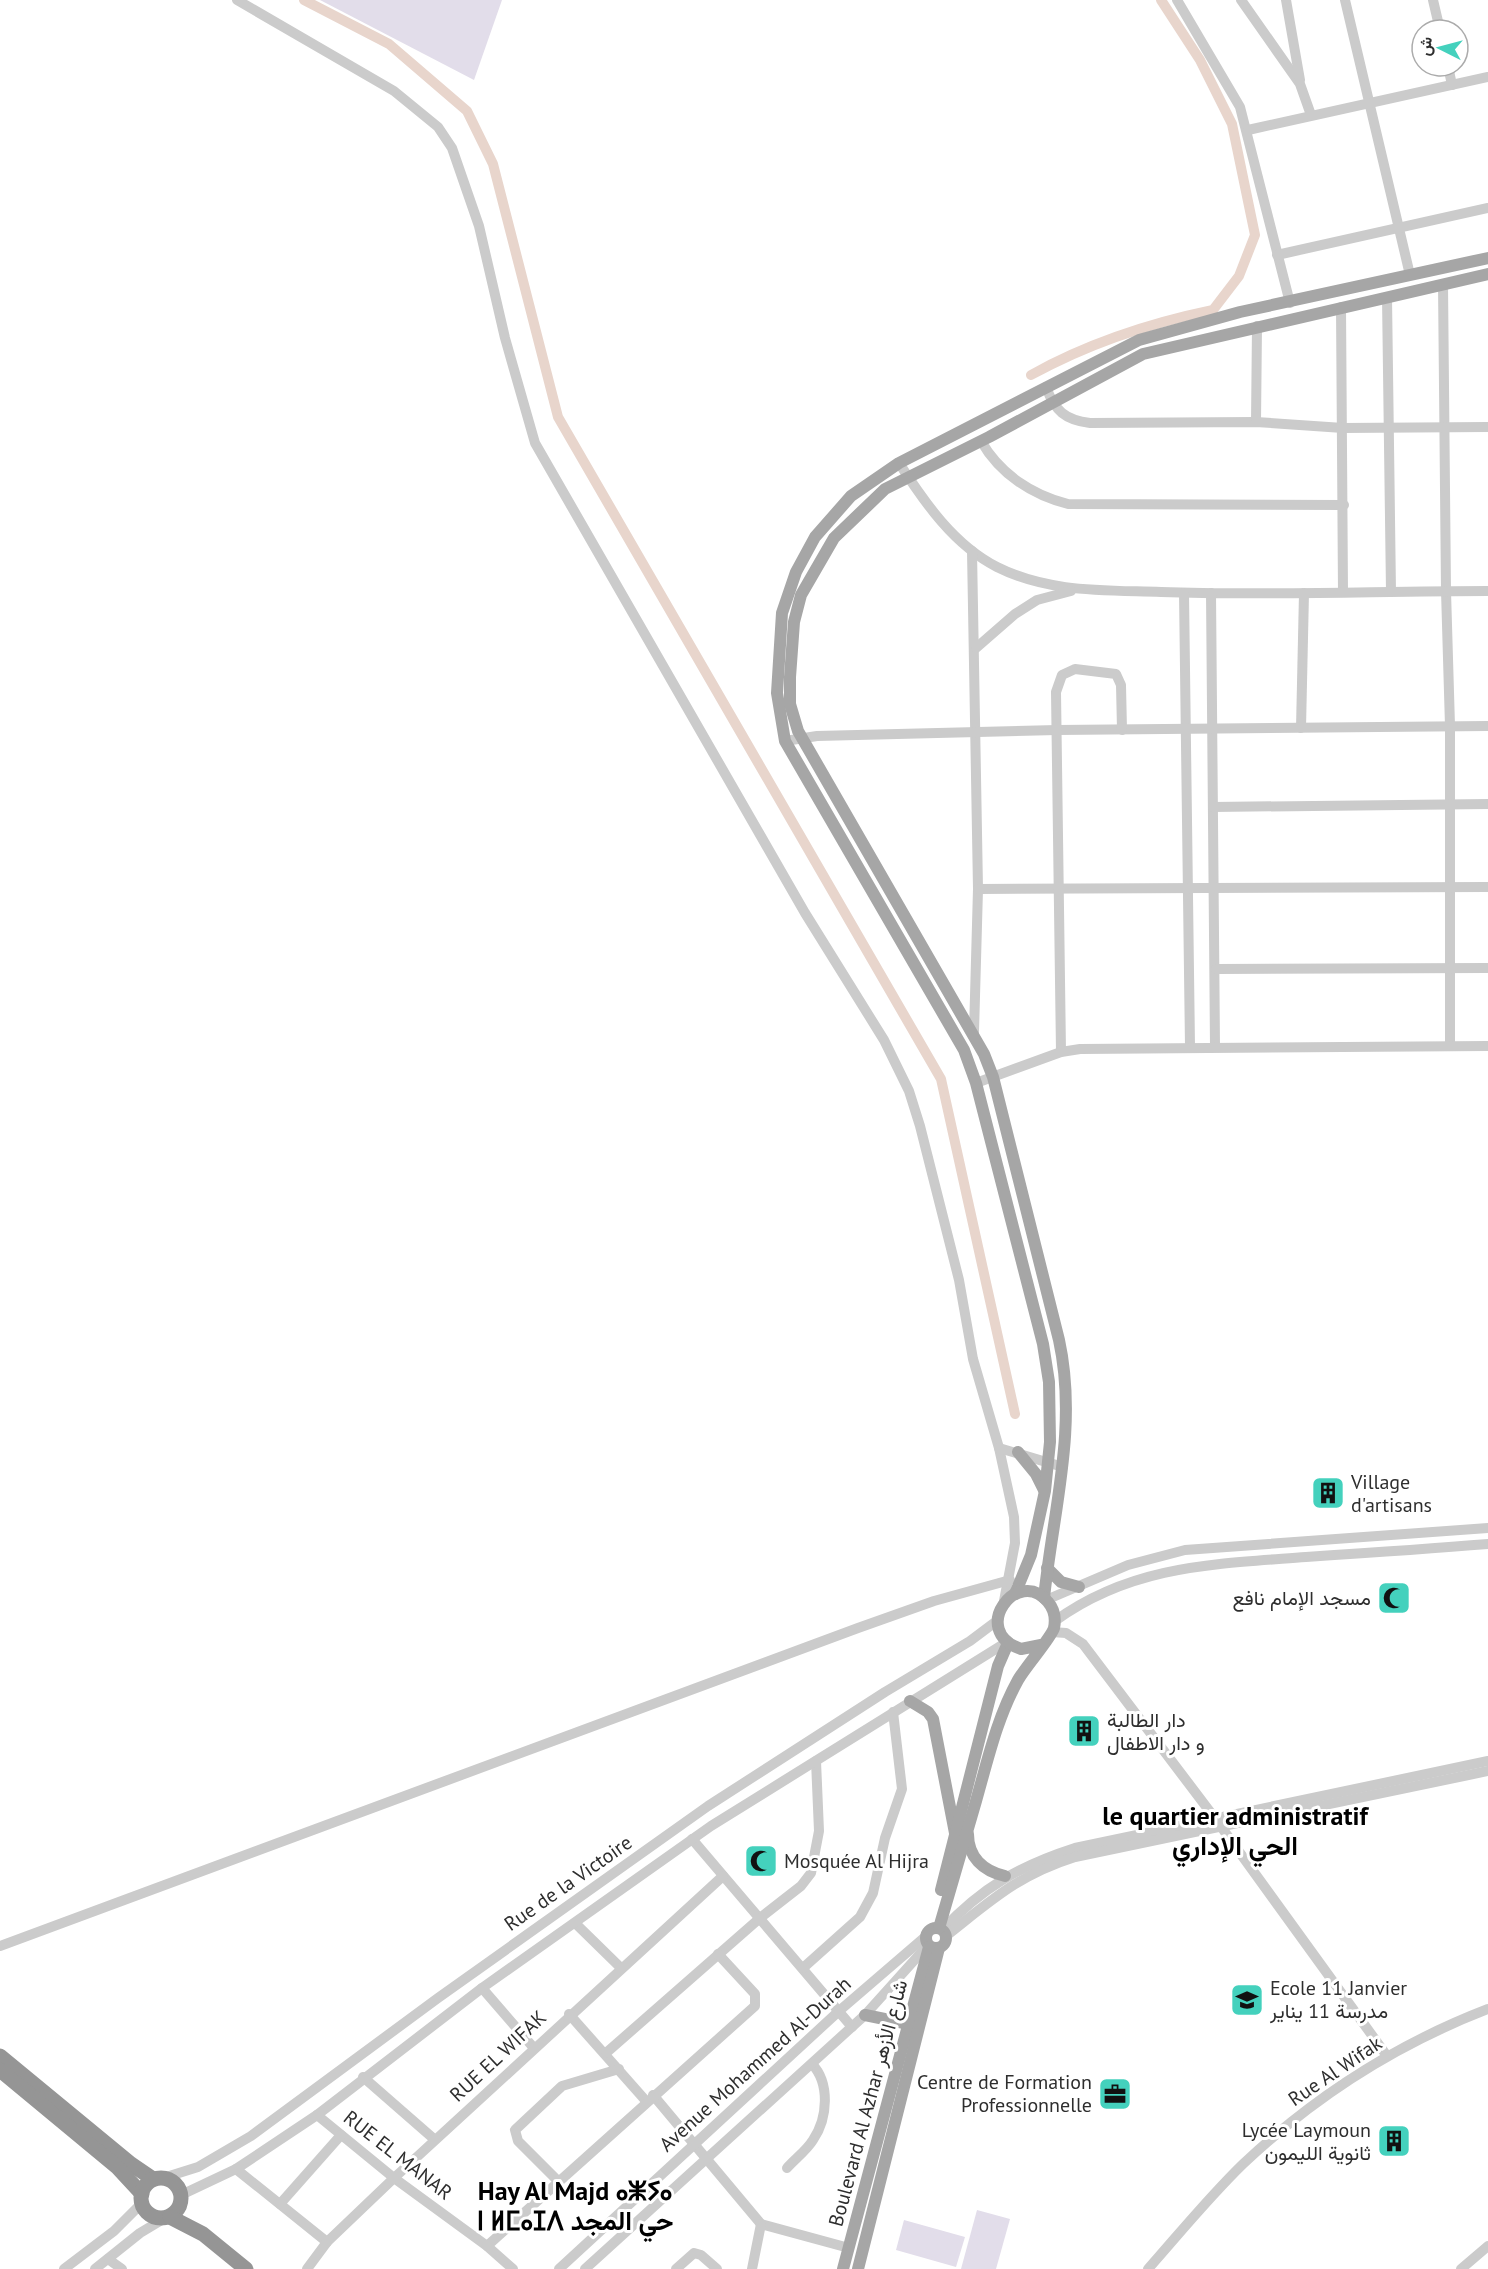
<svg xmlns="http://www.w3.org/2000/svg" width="1488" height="2269" font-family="'PT Sans',Vazirmatn,'Noto Sans Tifinagh',sans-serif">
<rect width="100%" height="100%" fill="#fff"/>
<g fill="#e2ddea">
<path d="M 320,0 L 502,0 L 474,80 Z"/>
<path d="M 977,2210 L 1010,2219 L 996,2269 L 961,2269 Z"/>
<path d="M 904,2220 L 965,2237 L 956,2267 L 896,2250 Z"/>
</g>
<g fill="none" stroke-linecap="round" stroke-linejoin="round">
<g stroke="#e8d5cc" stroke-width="10">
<path d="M 304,0 L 389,44 L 467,111 L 493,164 L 558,417 L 941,1079 L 1015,1414"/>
<path d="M 1031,375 C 1087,344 1150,323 1213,310 L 1239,276 L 1255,235 L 1232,124 L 1200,60 L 1161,0"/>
</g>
<g stroke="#cbcbcb" stroke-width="10">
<path d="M 237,0 L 394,91 L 438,127 L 452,148 L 479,226 L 505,338 L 535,443 L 805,913 L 884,1040 L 909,1091 L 920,1126 L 959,1280 L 973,1359 L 999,1448 L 1014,1517 L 1015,1543 L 1004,1601"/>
<path d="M 1177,0 L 1240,107 L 1290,303"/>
<path d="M 1241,0 L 1300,84 L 1311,115"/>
<path d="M 1286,0 L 1300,80"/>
<path d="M 1345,0 L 1410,275"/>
<path d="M 1433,0 L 1440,30"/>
<path d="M 1448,66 L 1452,85"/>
<path d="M 1248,130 L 1488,77"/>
<path d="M 1277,255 L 1488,208"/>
<path d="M 1443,284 L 1446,591 L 1450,726 L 1450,1046"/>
<path d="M 1387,297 L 1391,592"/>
<path d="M 1341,307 L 1343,592"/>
<path d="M 1046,387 C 1055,411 1065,420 1090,423 L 1256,422 L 1343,428 L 1488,427"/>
<path d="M 1256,422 L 1257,326"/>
<path d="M 981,441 C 1000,474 1032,495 1068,504 L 1344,505"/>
<path d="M 899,463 C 925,503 954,545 997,567 C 1049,593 1105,590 1161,592 C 1270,596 1379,591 1488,591"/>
<path d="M 972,551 L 978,889 L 974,1032"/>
<path d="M 1184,593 L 1190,1047"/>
<path d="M 1211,593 L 1215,1047"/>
<path d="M 976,648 L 1015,614 L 1037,600 L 1071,591"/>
<path d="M 1301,728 L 1304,593"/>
<path d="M 785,741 L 817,736 L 1057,730 L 1488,726"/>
<path d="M 1213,807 L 1488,804"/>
<path d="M 978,889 L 1488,887"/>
<path d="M 1216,969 L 1488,968"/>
<path d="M 1061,1052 L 1056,692 L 1062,675 L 1075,669 L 1116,674 L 1121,685 L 1122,730"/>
<path d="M 976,1083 L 1061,1052 L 1080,1049 L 1488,1046"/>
<path d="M 999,1448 L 1063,1467"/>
<path d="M 1046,1600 L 1128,1565 L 1185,1550 L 1488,1528"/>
<path d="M 1055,1621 C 1132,1565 1215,1564 1306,1557 C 1367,1553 1427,1549 1488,1544"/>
<path d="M 1052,1632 L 1066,1633 L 1083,1644 L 1214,1817 L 1387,2056"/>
<path d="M 692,1839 L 852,2027"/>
<path d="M 575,1923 L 621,1968"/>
<path d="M 942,1930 C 983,1887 1019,1866 1075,1848 L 1488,1761"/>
<path d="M 946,1936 C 992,1900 1018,1875 1075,1857 L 1488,1771"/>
<path d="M 0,1946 L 858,1628 L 934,1601 L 1010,1580"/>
<path d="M 803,1968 L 860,1917 L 873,1893 L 885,1838 L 902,1789 L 893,1712"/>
<path d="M 482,1988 L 533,2047"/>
<path d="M 569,2014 L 646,2101"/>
<path d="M 606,2053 L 760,1918 L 801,1886 L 811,1873 L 819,1831 L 816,1761"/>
<path d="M 363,2077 L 434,2139"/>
<path d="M 653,2095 L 761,2224 L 849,2248"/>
<path d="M 317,2115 L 394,2178 L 487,2246 L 513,2269"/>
<path d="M 787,2168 C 795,2159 807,2150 813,2140 C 828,2118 830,2083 812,2064"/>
<path d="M 236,2169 L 327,2242"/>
<path d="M 163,2178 L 198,2167 L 251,2136 L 438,1998 L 708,1806 L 885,1692 L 970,1641 L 998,1620"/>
<path d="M 559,2182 L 518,2141 L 515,2130 L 562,2086 L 619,2069"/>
<path d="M 181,2195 L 236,2169 L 317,2115 L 482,1988 L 711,1826 L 1007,1642"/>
<path d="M 280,2204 L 341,2135"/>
<path d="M 487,2246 L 755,2006 L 755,1994 L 718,1954"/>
<path d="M 108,2259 L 122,2269"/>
<path d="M 64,2269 L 114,2231 L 142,2203"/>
<path d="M 95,2269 L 140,2233 L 165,2218"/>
<path d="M 307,2269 L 327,2242 L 394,2178 L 723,1876"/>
<path d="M 559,2269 L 839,2011 L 925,1937"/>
<path d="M 585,2269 L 865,2015 L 928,1945"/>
<path d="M 676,2269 L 694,2253 L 701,2255 L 717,2269"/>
<path d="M 752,2269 L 761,2224"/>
<path d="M 1148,2269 C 1179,2234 1209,2197 1243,2164 C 1314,2097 1397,2044 1488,2009"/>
<path d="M 1461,2269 L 1488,2246"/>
</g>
<g stroke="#a6a6a6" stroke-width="12">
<path d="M 1018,1452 L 1036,1474 L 1044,1490"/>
<path d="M 1047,1568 L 1061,1582 L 1079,1587"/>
<path d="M 1015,1594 L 1031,1555 L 1045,1491 L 1050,1442 L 1049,1382 L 1043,1344 L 976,1083 L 964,1050 L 785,741 L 777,693 L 782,613 L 796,572 L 815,537 L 851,496 L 899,463 L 1139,340 L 1240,312 L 1488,258"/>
<path d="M 1044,1598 C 1053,1511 1078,1427 1059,1340 L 993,1077 L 984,1054 L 798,731 L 790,704 L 790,677 L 794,622 L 801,595 L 834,538 L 885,489 L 989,437 L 1143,354 L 1488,274"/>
<path d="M 910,1701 L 928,1712 L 933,1719 L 955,1833"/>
<path d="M 968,1834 C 968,1857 983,1871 1005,1876"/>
<path d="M 941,1890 L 998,1666 L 1008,1643"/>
<circle cx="936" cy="1938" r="10"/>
<path d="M 939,1928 C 951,1886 964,1843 976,1801 C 988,1759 997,1718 1018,1680 C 1026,1666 1051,1638 1054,1628 C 1056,1618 1054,1609 1048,1602 C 1018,1565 968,1631 1021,1649 L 1041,1645"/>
<path d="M 865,2015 L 909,2024"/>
<path d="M 843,2269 L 929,1947"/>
<path d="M 858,2269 L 939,1948"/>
</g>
<g stroke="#959595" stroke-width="15">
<path d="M 0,2056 L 131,2164 L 153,2179"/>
<path d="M 0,2070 L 117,2167 L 142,2194"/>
<circle cx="161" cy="2198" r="20"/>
<path d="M 170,2217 L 203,2234 L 246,2269"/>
</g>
</g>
<defs>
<symbol id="building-square" viewBox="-11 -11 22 22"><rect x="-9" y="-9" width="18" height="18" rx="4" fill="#44d1bd" stroke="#fff"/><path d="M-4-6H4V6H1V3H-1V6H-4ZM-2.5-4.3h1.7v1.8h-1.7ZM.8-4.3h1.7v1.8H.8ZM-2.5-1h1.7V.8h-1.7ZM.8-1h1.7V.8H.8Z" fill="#111"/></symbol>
<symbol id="mosque-square" viewBox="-11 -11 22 22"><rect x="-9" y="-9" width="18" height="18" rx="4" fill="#44d1bd" stroke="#fff"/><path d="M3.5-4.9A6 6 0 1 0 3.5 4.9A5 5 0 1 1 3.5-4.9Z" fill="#111"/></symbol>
<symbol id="school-square" viewBox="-11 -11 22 22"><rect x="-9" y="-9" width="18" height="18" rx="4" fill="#44d1bd" stroke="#fff"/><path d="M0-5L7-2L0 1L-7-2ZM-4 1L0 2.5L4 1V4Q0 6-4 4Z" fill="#111"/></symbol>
<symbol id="office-square" viewBox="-11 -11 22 22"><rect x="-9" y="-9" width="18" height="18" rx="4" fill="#44d1bd" stroke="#fff"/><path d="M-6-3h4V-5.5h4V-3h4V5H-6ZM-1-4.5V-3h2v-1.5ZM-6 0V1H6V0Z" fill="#111"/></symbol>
</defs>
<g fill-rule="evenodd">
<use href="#building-square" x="1309" y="1474" width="38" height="38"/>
<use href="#mosque-square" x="1375" y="1579" width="38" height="38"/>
<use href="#building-square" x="1065" y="1712" width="38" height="38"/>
<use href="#mosque-square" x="742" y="1842" width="38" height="38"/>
<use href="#school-square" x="1228" y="1981" width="38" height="38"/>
<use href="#office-square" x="1096" y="2075" width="38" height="38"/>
<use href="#building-square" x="1375" y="2122" width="38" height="38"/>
</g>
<g text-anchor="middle" stroke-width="6" stroke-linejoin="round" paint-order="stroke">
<g font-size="20" fill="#2e2e2e" stroke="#fff" text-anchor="start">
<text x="1351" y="1489">Village<tspan x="1351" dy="23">d'artisans</tspan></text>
<text x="1371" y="1605" text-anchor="end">مسجد الإمام نافع</text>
<text x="1107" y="1727">دار الطالبة<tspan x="1107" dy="23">و دار الاطفال</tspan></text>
<text x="784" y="1868">Mosquée Al Hijra</text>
<text x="1270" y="1995">Ecole 11 Janvier<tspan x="1270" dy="23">مدرسة 11 يناير</tspan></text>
<text x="1092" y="2089" text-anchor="end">Centre de Formation<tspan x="1092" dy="23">Professionnelle</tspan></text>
<text x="1371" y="2137" text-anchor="end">Lycée Laymoun<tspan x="1371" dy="23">ثانوية الليمون</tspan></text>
</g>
<g font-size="20" fill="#2e2e2e" stroke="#fff">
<text transform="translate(568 1883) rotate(-35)" y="7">Rue de la Victoire</text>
<text transform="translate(498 2056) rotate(-43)" y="7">RUE EL WIFAK</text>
<text transform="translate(755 2064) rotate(-42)" y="7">Avenue Mohammed Al-Durah</text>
<text transform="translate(1335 2071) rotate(-34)" y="7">Rue Al Wifak</text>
<text transform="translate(868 2103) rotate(-75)" y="7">Boulevard Al Azhar شارع الأزهر</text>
<text transform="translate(398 2155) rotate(38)" y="7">RUE EL MANAR</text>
</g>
<g font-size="26" font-weight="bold" fill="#000" stroke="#fff">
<text x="1235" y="1825">le quartier administratif<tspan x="1235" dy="30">الحي الإداري</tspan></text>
<text x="575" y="2200">Hay Al Majd ⴰⵥⵢⴰ<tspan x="575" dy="30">ⵏ ⵍⵎⴰⵊⴷ حي المجد</tspan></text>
</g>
</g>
<g transform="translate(1440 48) rotate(276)"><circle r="28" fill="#ffffff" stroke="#ababab" stroke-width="1.5"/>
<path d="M0-4.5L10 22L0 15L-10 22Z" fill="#44d1bd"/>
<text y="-9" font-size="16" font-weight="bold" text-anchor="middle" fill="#2e2e2e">ش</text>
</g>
</svg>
